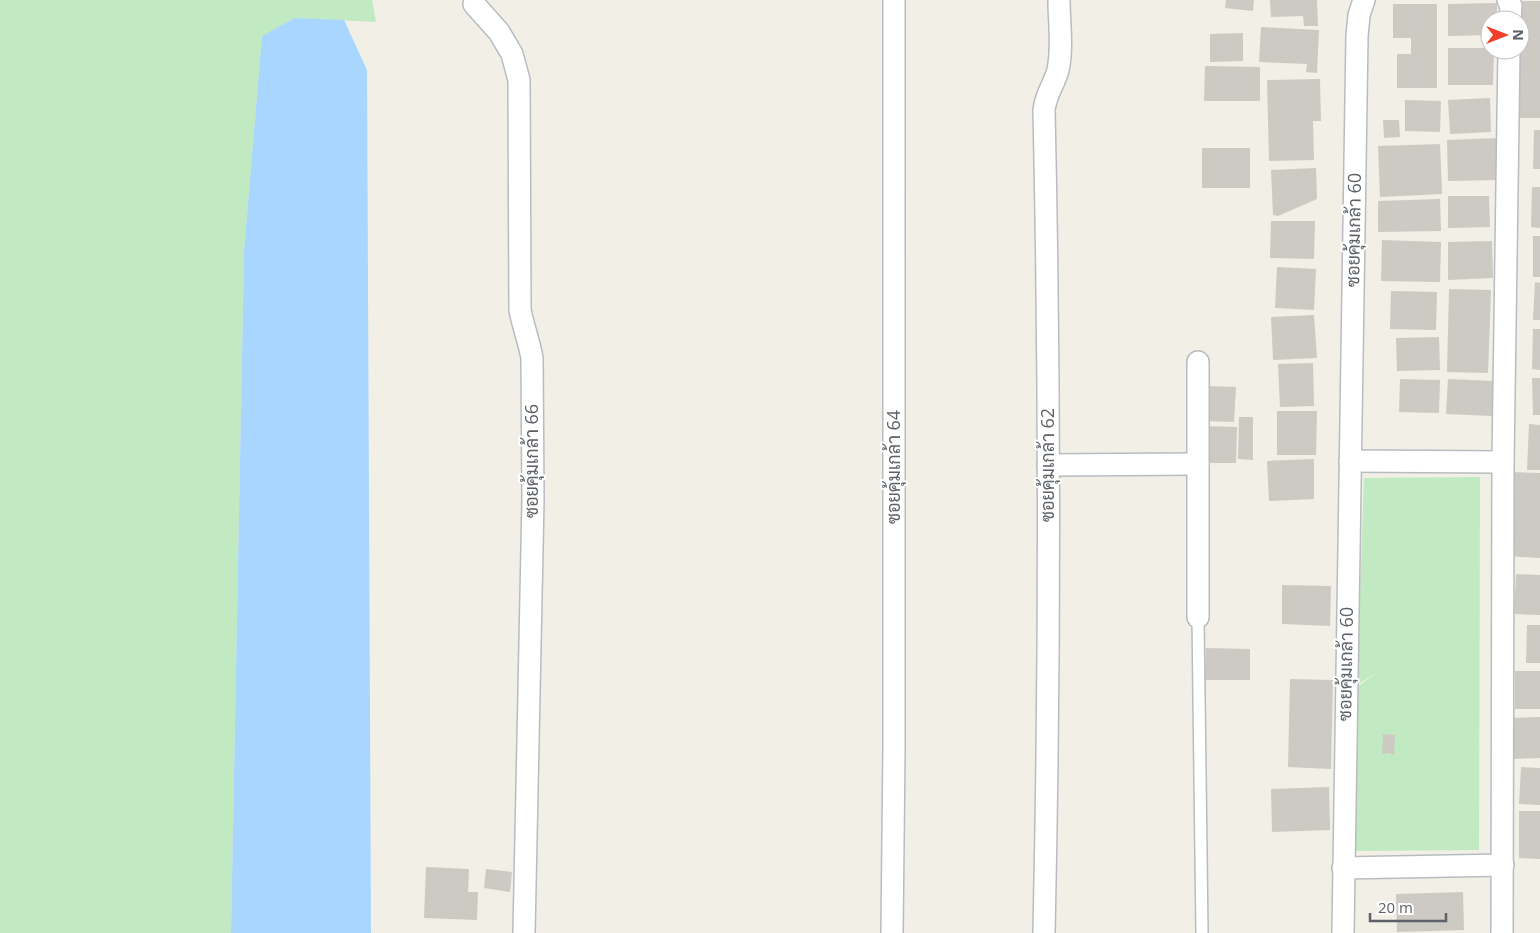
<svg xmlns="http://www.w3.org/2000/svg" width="1540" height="933" font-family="'Open Sans',Sarabun,sans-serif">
<rect width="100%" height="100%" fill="#f1efe6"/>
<g fill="#c1e9c2">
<path d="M 0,0 L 372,0 L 376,22 L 295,18 L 262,37 L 244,252 L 231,933 L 0,933 Z"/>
<path d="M 1480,477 L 1479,850 L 1354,851 L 1356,688 L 1377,672 L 1357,685 L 1364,478 Z"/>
</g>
<path fill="#a8d6ff" d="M 295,18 L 344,20 L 367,70 L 371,933 L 231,933 L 244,252 L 262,36 Z"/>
<g fill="#cccac3">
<path d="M 1226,0 L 1254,0 L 1253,11 L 1225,8 Z"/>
<path d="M 1270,0 L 1317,0 L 1318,26 L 1304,26 L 1303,16 L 1271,17 Z"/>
<rect x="1520" y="1" width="20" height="117"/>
<path d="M 1497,3 L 1497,20 L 1490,20 L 1490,35 L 1448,36 L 1448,4 Z"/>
<path d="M 1393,4 L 1437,4 L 1437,88 L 1397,88 L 1397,54 L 1411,54 L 1411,38 L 1393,38 Z"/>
<path d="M 1261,27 L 1319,30 L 1317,73 L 1306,72 L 1307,64 L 1259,62 Z"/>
<path d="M 1243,33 L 1243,61 L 1210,62 L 1210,34 Z"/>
<path d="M 1448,48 L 1490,48 L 1490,50 L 1494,50 L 1493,85 L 1448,85 Z"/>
<path d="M 1205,66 L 1260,67 L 1260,101 L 1204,101 Z"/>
<path d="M 1320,79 L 1321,121 L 1313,121 L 1314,160 L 1269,161 L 1267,80 Z"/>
<path d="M 1490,98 L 1491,132 L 1450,134 L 1448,100 Z"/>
<path d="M 1405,100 L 1441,101 L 1440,132 L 1405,131 Z"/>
<path d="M 1383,120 L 1399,120 L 1400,137 L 1384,138 Z"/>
<path d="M 1534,130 L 1540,130 L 1540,169 L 1533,169 Z"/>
<path d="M 1498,138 L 1500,180 L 1448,181 L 1447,140 Z"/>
<path d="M 1440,144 L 1442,194 L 1380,197 L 1378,146 Z"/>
<rect x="1202" y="148" width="48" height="40"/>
<path d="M 1316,168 L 1317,199 L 1278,216 L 1273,215 L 1271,170 Z"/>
<path d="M 1532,187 L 1540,187 L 1540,228 L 1531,227 Z"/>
<path d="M 1448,196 L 1489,196 L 1490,227 L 1448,228 Z"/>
<path d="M 1440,199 L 1441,231 L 1378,232 L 1378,201 Z"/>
<path d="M 1271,221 L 1315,221 L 1314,259 L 1270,258 Z"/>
<rect x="1533" y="236" width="7" height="41"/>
<path d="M 1382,240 L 1441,242 L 1440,282 L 1381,281 Z"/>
<path d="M 1492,241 L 1493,278 L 1448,280 L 1448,242 Z"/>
<path d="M 1277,267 L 1316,269 L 1314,310 L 1275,308 Z"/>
<path d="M 1535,282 L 1540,283 L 1540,320 L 1533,320 Z"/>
<path d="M 1449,289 L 1491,290 L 1488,373 L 1447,372 Z"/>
<path d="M 1391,291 L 1437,292 L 1436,330 L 1390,329 Z"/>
<path d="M 1314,315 L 1317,358 L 1273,360 L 1271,317 Z"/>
<path d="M 1533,329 L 1540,329 L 1540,370 L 1532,369 Z"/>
<path d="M 1439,337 L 1440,370 L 1397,371 L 1396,338 Z"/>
<path d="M 1313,363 L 1314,406 L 1280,407 L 1278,364 Z"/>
<path d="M 1532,378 L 1540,378 L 1540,415 L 1533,415 Z"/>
<path d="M 1400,379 L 1440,380 L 1439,413 L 1399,412 Z"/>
<path d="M 1448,379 L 1493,381 L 1492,416 L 1446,414 Z"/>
<path d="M 1205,386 L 1236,387 L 1234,422 L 1204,421 Z"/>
<path d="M 1277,411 L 1317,411 L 1316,455 L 1277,455 Z"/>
<path d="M 1239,417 L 1253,417 L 1253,460 L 1238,459 Z"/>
<path d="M 1529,424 L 1540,425 L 1540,470 L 1527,470 Z"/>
<path d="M 1204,426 L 1237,427 L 1236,463 L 1203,463 Z"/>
<path d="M 1314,459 L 1314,499 L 1269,501 L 1267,461 Z"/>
<path d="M 1511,472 L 1540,473 L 1540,558 L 1507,556 Z"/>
<path d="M 1516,574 L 1540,575 L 1540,615 L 1514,614 Z"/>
<path d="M 1282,585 L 1331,586 L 1330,626 L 1282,624 Z"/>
<path d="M 1527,625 L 1540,625 L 1540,663 L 1526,663 Z"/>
<path d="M 1206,648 L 1250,649 L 1250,680 L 1205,680 Z"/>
<rect x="1515" y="671" width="25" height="38"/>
<path d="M 1290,679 L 1333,680 L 1331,769 L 1288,767 Z"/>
<path d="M 1540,717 L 1540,758 L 1511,759 L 1510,718 Z"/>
<path d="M 1383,734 L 1395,735 L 1394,755 L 1389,753 L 1382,754 Z"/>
<path d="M 1521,767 L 1540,768 L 1540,805 L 1519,804 Z"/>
<path d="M 1329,787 L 1330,830 L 1272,832 L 1271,789 Z"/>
<path d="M 1519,811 L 1540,811 L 1540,859 L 1519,858 Z"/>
<path d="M 426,867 L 469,869 L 468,892 L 478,892 L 477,920 L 424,918 Z"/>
<path d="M 486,869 L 512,872 L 510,892 L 484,888 Z"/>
<path d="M 1463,892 L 1464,930 L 1397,932 L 1396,894 Z"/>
</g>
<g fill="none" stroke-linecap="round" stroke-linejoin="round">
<defs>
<path id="service" d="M 1198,617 L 1202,933"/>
<g id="minor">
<path d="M 1508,0 L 1511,6 L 1510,20"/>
<path d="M 474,4 L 499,32 L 512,54 L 519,80 L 520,310 C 523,326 529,341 532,358 L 533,500 L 524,933"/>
<path d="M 1198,362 L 1198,617"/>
<path d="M 1350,461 L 1503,462"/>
<path d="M 1048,465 L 1198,464"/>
<path d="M 1343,868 L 1503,865"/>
<path d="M 892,933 L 894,748 L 894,0"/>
<path d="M 1044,933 C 1050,659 1050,384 1044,110 C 1046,93 1054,85 1058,70 C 1063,47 1059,23 1059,0"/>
<path d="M 1343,933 L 1357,36 L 1359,15 L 1364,0"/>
<path d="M 1502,933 L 1503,462 L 1509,50"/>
</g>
</defs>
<use href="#service" stroke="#b8bcc0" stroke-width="14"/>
<use href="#minor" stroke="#b8bcc0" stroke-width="24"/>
<use href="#service" stroke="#fff" stroke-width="11"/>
<use href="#minor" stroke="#fff" stroke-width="21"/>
</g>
<g text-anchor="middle" stroke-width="4" stroke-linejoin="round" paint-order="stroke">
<g font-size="18" fill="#5d6267" stroke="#fff">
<text transform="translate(1354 230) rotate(-89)" y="6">ซอยคุ้มเกล้า 60</text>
<text transform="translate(532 461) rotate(-90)" y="6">ซอยคุ้มเกล้า 66</text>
<text transform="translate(1048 465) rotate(-90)" y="6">ซอยคุ้มเกล้า 62</text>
<text transform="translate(894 467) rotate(-90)" y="6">ซอยคุ้มเกล้า 64</text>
<text transform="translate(1346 664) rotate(-89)" y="6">ซอยคุ้มเกล้า 60</text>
</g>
</g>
<g transform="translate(1505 35) rotate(90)"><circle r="24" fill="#ffffff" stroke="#bec0c2"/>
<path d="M0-4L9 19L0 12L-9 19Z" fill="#f53e28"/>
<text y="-8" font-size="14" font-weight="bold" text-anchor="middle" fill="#5d6267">N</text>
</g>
<path d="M1370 913v8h76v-8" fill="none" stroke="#5d6267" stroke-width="2.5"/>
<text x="1378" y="913" font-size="15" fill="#5d6267" stroke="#ffffff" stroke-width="4" paint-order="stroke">20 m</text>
</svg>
